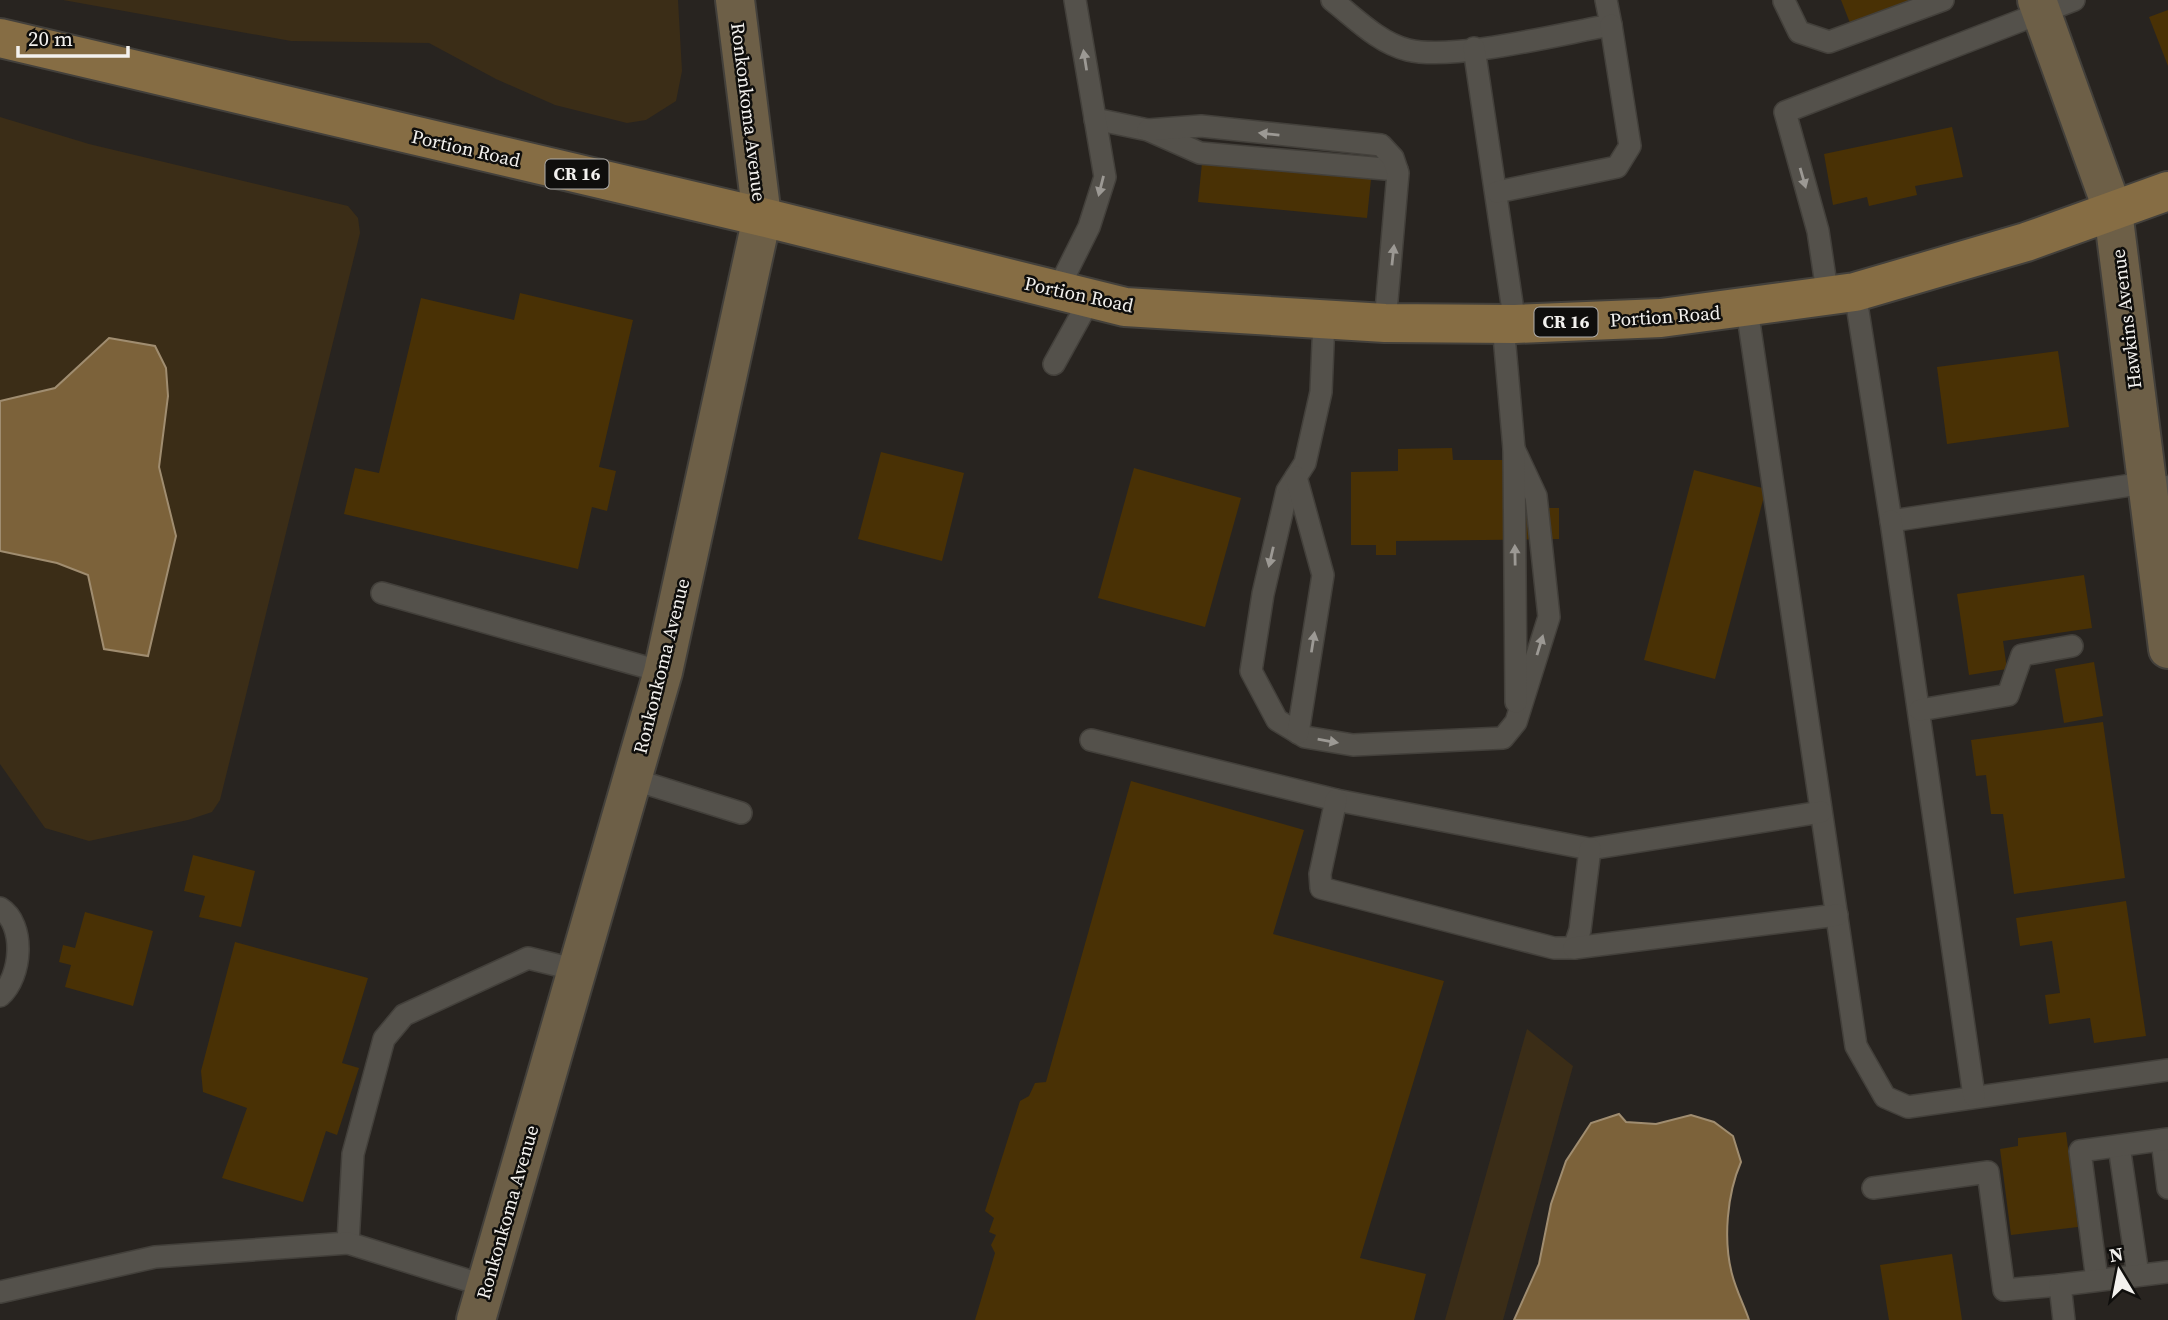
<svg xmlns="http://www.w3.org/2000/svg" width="2168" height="1320" font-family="'Source Serif 4',serif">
<rect width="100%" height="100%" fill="#282420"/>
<g fill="#3b2d17">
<path d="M 63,0 L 678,0 L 682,71 L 676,101 L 646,120 L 627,123 L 555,105 L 496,79 L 429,43 L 291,41 Z"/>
<path d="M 0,117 L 89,144 L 348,206 L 358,218 L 360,233 L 220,800 L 212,812 L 188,820 L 89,841 L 45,828 L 0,764 L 0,551 L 57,563 L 88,575 L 104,648 L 176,536 C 171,514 161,490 159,467 C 156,419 181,397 155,346 L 109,338 L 55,388 L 0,401 Z"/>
<path d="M 1527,1029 L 1573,1066 L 1503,1320 L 1445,1320 Z"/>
</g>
<g fill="#7c623a" stroke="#a08d70" stroke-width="2">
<path d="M 109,338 L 155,346 L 166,368 L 168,396 L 159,467 L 176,536 L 148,656 L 104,649 L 88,575 L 57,563 L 0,551 L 0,401 L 55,388 Z"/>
<path d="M 1619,1114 L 1626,1122 L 1656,1124 L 1691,1115 L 1714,1122 L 1733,1136 L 1741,1162 C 1727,1194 1723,1240 1732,1274 C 1736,1290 1744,1305 1749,1320 L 1514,1320 L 1539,1264 L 1551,1204 L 1566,1161 L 1591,1123 Z"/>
</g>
<g fill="#493105">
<path d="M 1841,0 L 1913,0 L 1850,23 Z"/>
<path d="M 2168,10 L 2168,66 L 2149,17 Z"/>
<path d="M 1952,127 L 1963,177 L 1915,186 L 1917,195 L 1869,206 L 1867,197 L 1833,205 L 1824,154 Z"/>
<path d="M 1202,163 L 1371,179 L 1367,218 L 1198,202 Z"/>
<path d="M 520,293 L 633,320 L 599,467 L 616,471 L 607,511 L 592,507 L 578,569 L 344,514 L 355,468 L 379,473 L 421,298 L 514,320 Z"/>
<path d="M 2058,351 L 2069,427 L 1947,444 L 1937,367 Z"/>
<path d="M 1452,448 L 1453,460 L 1509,460 L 1509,508 L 1559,508 L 1559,539 L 1396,541 L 1396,555 L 1376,555 L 1376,545 L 1351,545 L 1351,472 L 1398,471 L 1398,449 Z"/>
<path d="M 881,452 L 964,473 L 942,561 L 858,539 Z"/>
<path d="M 1134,468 L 1241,498 L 1205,627 L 1098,598 Z"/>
<path d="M 1694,470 L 1766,489 L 1715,679 L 1644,660 Z"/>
<path d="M 2084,575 L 2092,628 L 2003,641 L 2007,669 L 1969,675 L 1957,594 Z"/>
<path d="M 2094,662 L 2103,716 L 2064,723 L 2055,669 Z"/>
<path d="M 2103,722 L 2125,878 L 2014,894 L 2003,814 L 1991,814 L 1986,775 L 1976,776 L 1971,740 Z"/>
<path d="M 1131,781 L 1304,830 L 1273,934 L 1444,981 L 1360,1258 L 1426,1274 L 1414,1320 L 975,1320 L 995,1253 L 991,1245 L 996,1235 L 989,1232 L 994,1218 L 985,1211 L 1020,1101 L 1029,1096 L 1035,1083 L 1046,1082 Z"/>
<path d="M 193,855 L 255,871 L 241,927 L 199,917 L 205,896 L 184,891 Z"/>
<path d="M 2126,901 L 2146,1036 L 2094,1043 L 2090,1018 L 2049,1024 L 2045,995 L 2060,993 L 2052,941 L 2020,946 L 2016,918 Z"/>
<path d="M 85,912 L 153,931 L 133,1006 L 65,987 L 71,965 L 59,962 L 63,945 L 75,948 Z"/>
<path d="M 235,942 L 368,978 L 342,1063 L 359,1068 L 337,1135 L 326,1131 L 303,1202 L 222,1178 L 247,1108 L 203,1092 L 201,1071 Z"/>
<path d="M 2066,1132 L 2078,1227 L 2011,1235 L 2000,1149 L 2018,1146 L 2018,1138 Z"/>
<path d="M 1952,1254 L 1962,1320 L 1889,1320 L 1880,1265 Z"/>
</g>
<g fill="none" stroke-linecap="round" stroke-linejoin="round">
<defs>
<g id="lane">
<path d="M 1332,0 C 1355,18 1379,43 1408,50 C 1454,61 1560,34 1611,25 L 1606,0"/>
<path d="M 1784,1 L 1799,32 L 1829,42 L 1943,0"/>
<path d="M 1474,48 L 1515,324"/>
<path d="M 1095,119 L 1148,130 L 1200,153 L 1397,170"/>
<path d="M 1148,130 L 1201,126 L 1381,145 L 1393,158 L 1398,173 L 1385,323"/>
<path d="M 1497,192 L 1617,167 L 1630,146 L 1611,25"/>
<path d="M 1057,291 L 1089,227 L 1105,177 L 1075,0"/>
<path d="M 1855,292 L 1891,521 L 2145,483 L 2168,487"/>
<path d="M 1828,298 L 1818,231 L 1785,112 L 2074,0"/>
<path d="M 1747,309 L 1856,1046 L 1885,1097 L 1908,1107 L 2168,1070"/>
<path d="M 1324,320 L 1321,392 L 1305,463 L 1287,491 L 1263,594 L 1251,671 L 1277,720 L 1305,737 L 1353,745 L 1503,738 L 1516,722 L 1549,617 L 1536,496 L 1514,449"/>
<path d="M 1503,324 L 1514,449 L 1516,702"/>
<path d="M 1054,364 L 1090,299"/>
<path d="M 1296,477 L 1323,575 L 1298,733"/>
<path d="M 1891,521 L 1974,1096"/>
<path d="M 382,593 L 663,672"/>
<path d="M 1920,710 L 2008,695 L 2022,655 L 2072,646"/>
<path d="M 1091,740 L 1336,800 L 1590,849 L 1821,812"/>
<path d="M 632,779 L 741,813"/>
<path d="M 1336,800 L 1320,874 L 1321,888 L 1554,948 L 1574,948 L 1580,930 L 1590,849"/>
<path d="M 0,908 C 26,924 22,977 0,996"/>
<path d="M 1574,948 L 1837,915"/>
<path d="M 2162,1140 L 2168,1188"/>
<path d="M 2119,1146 L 2138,1275"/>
<path d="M 1873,1188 L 1988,1172 L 2004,1290 L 2060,1285"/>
<path d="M 348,1243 L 353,1154 L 384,1039 L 404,1015 L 528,958 L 577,970"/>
<path d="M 2097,1280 L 2080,1151 L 2168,1139"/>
<path d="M 0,1292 L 155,1257 L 348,1243 L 486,1286"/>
<path d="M 2064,1320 L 2060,1285 L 2168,1272"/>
</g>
<g id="secondary">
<path d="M 2037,0 L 2113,211 L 2168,649"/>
<path d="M 476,1320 L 663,672 L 762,217 L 735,0"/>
</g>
<path id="primary" d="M 0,38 L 762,217 L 1125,307 L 1385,323 L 1515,324 L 1661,318 L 1855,292 L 2026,242 L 2168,191"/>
</defs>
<use href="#lane" stroke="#43403b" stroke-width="24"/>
<use href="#secondary" stroke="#43403b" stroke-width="42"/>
<use href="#primary" stroke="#43403b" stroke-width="42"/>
<use href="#lane" stroke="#54514b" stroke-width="21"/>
<use href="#secondary" stroke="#6d5f47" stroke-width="38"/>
<use href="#primary" stroke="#866d44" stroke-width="38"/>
</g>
<defs><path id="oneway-solid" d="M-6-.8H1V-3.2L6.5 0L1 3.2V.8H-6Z" transform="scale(1.75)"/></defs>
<g fill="#9c9994">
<use href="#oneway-solid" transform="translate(1085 60) rotate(-99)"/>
<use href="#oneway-solid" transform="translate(1269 134) rotate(-174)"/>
<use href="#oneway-solid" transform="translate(1803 178) rotate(74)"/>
<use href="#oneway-solid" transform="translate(1101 186) rotate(104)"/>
<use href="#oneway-solid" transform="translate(1393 255) rotate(-84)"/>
<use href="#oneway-solid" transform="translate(1515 555) rotate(-91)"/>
<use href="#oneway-solid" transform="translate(1271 557) rotate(103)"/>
<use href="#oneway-solid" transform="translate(1313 642) rotate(-81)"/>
<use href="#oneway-solid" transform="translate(1540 645) rotate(-73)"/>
<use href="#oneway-solid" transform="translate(1328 741) rotate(10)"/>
</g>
<g text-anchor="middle" stroke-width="5" stroke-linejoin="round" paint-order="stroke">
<g fill="#0f0e0c" stroke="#afadaa" stroke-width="2">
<rect x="545.5" y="159.5" width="63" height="29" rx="5"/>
<rect x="1534.5" y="307.5" width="63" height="29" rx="5"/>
</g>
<g font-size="18" font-weight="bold" fill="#f3f1ee">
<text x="577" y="180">CR 16</text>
<text x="1566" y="328">CR 16</text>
</g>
<g font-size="19" fill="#f3f1ee" stroke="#0f0e0c">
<text transform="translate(749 112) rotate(83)" y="7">Ronkonkoma Avenue</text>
<text transform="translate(466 148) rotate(13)" y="7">Portion Road</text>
<text transform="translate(1079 294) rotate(12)" y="7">Portion Road</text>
<text transform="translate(1665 316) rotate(-4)" y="7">Portion Road</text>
<text transform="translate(2126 319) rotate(-97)" y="7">Hawkins Avenue</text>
<text transform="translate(661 666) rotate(-76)" y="7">Ronkonkoma Avenue</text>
<text transform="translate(507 1212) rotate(-74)" y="7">Ronkonkoma Avenue</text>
</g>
</g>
<g transform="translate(2119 1271) rotate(350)" stroke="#0f0e0c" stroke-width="5" paint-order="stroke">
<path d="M0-5L12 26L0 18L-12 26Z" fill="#f3f1ee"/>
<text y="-10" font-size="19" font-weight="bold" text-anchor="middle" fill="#f3f1ee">N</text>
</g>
<path d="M18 46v10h110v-10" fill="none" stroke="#f3f1ee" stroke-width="3.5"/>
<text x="28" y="46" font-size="21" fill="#f3f1ee" stroke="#0f0e0c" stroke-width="5" paint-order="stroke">20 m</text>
</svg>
